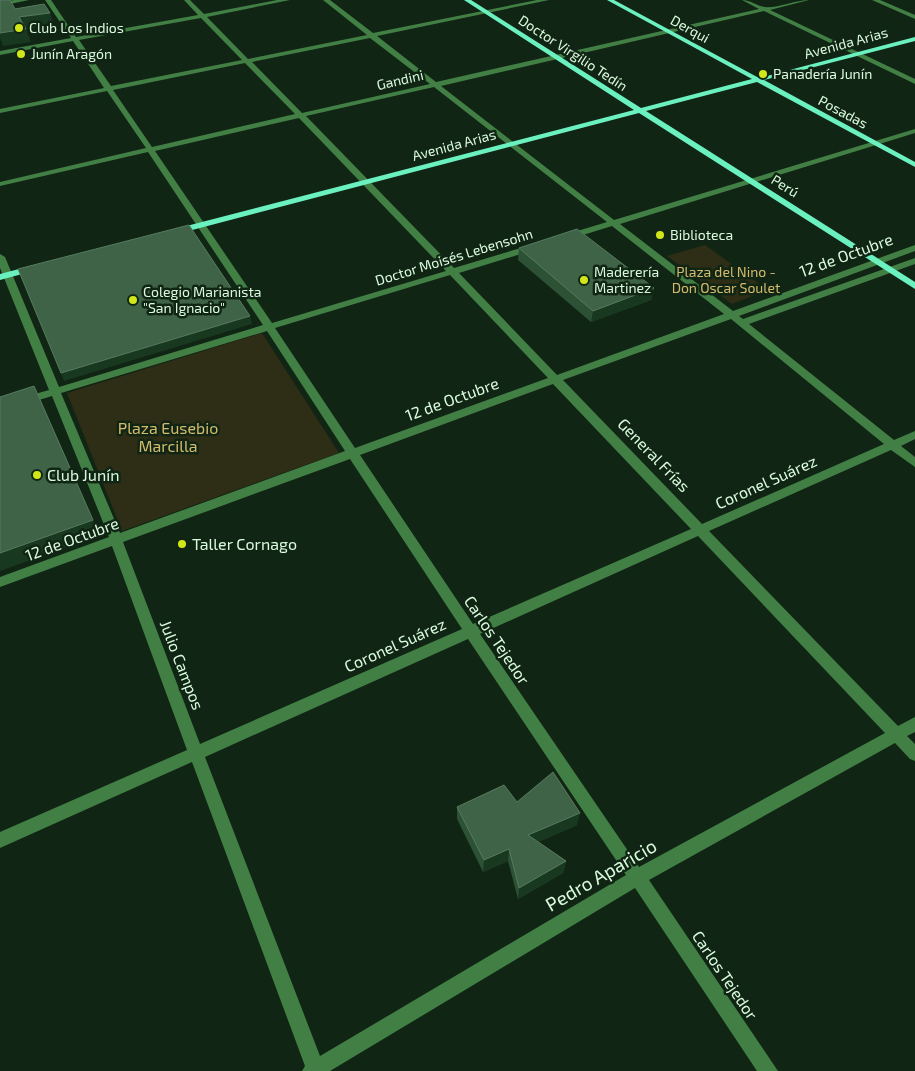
<svg xmlns="http://www.w3.org/2000/svg" width="915" height="1071" font-family="'Exo 2',sans-serif">
<rect width="100%" height="100%" fill="#112515"/>
<g fill="#2e2d15">
<path d="M 705,245 L 768,290 L 732,304 L 667,256 Z"/>
<path d="M 262,333 L 339,453 L 122,531 L 67,393 Z"/>
</g>
<g fill="none" stroke-linecap="round" stroke-linejoin="round">
<g fill="#417f44" fill-rule="evenodd">
<path d="M 14,0 L 29,0 L 0,6 L 0,2 Z"/>
<path d="M 45,0 L 51,0 L 76,37 L 198,15 L 184,0 L 190,0 L 204,14 L 277,0 L 290,0 L 207,17 L 248,59 L 367,35 L 323,0 L 330,0 L 373,33 L 537,0 L 549,0 L 377,36 L 436,82 L 759,9 L 742,0 C 751,0 756,6 765,7 C 774,9 796,0 809,0 L 770,10 L 915,79 L 915,84 L 913,83 L 764,11 L 441,86 L 614,220 L 915,129 L 915,133 L 620,224 L 733,311 L 915,245 L 915,251 L 739,316 L 743,319 L 915,258 L 915,264 L 749,324 L 894,440 L 915,431 L 915,439 L 901,446 L 915,457 L 915,467 L 891,450 L 709,531 L 898,726 L 915,717 L 915,732 L 907,736 L 915,744 L 915,761 L 910,759 L 895,743 L 649,880 L 778,1071 L 757,1071 L 635,888 L 330,1071 L 302,1071 L 305,1066 L 192,762 L 0,848 L 0,832 L 187,750 L 112,546 L 0,587 L 0,577 L 109,537 L 52,396 L 0,412 L 0,404 L 49,390 L 0,268 L 0,254 L 5,257 L 59,387 L 263,325 L 148,152 L 0,186 L 0,182 L 146,148 L 107,91 L 0,113 L 0,109 L 104,88 L 73,41 L 0,55 L 0,51 L 71,38 ZM 201,18 L 242,60 L 111,86 L 79,40 ZM 370,38 L 430,84 L 302,113 L 252,62 ZM 245,63 L 295,114 L 152,147 L 113,90 ZM 434,87 L 607,222 L 564,235 L 564,239 L 570,239 L 612,226 L 724,314 L 557,375 L 459,273 L 537,249 L 537,245 L 531,245 L 454,268 L 306,116 ZM 299,118 L 446,271 L 272,323 L 155,151 ZM 450,275 L 548,378 L 355,448 L 275,328 ZM 731,319 L 884,444 L 702,524 L 563,380 ZM 267,331 L 345,451 L 120,533 L 61,393 ZM 553,384 L 691,529 L 473,624 L 360,455 ZM 350,459 L 462,629 L 200,744 L 123,542 ZM 698,536 L 885,733 L 639,867 L 480,634 ZM 468,639 L 626,875 L 320,1056 L 205,757 Z"/>
<path d="M 872,0 L 880,0 L 915,15 L 915,19 Z"/>
</g>
<g fill="#6bf0bf" fill-rule="evenodd">
<path d="M 464,0 L 471,0 L 641,108 L 752,79 L 607,0 L 614,0 L 759,78 L 915,37 L 915,41 L 764,80 L 915,162 L 915,167 L 757,82 L 646,111 L 915,282 L 915,289 L 639,113 L 177,234 L 171,234 L 171,230 L 634,110 Z"/>
<path d="M 34,265 L 39,268 L 37,270 L 0,280 L 0,274 Z"/>
</g>
</g>
<g fill="#2c5134">
<path d="M 519,248 L 654,288 L 651,300 L 591,322 L 518,260 Z"/>
<path d="M 517,802 L 577,825 L 538,842 L 566,861 L 563,873 L 518,899 L 508,861 L 483,872 L 457,819 L 457,807 Z"/>
</g>
<g fill="#193820">
<path d="M 50,13 L 54,25 L 26,29 L 31,42 L 3,46 L 0,38 L 0,33 L 19,17 Z"/>
<path d="M 654,288 L 651,300 L 591,322 L 593,311 Z"/>
<path d="M 250,316 L 252,324 L 64,381 L 61,373 Z"/>
<path d="M 41,402 L 100,535 L 0,571 L 0,553 Z"/>
<path d="M 580,813 L 577,825 L 527,847 L 528,835 Z"/>
<path d="M 509,849 L 508,861 L 483,872 L 484,860 Z"/>
<path d="M 566,861 L 563,873 L 518,899 L 519,888 Z"/>
</g>
<g fill="#3f6346" stroke="#577b5e">
<path d="M 0,0 L 10,0 L 15,9 L 44,4 L 50,13 L 19,17 L 26,29 L 0,33 Z"/>
<path d="M 189,225 L 250,316 L 61,373 L 18,269 Z"/>
<path d="M 577,229 L 654,288 L 593,311 L 519,248 Z"/>
<path d="M 34,386 L 93,520 L 0,553 L 0,397 Z"/>
<path d="M 553,772 L 580,813 L 528,835 L 566,861 L 519,888 L 509,849 L 484,860 L 457,807 L 504,785 L 517,802 Z"/>
</g>
<g fill="#d1e719" stroke="#112515" stroke-width="2">
<circle cx="19" cy="28" r="5"/>
<circle cx="21" cy="54" r="5"/>
<circle cx="763" cy="74" r="5"/>
<circle cx="660" cy="235" r="5"/>
<circle cx="584" cy="280" r="5"/>
<circle cx="133" cy="300" r="5"/>
<circle cx="37" cy="475" r="5"/>
<circle cx="182" cy="544" r="5"/>
</g>
<g text-anchor="middle" stroke-width="5" stroke-linejoin="round" paint-order="stroke">
<g font-size="14" fill="#d9fbdd" stroke="#112515" text-anchor="start">
<text x="29" y="33">Club Los Indios</text>
<text x="31" y="59">Junín Aragón</text>
<text x="773" y="79">Panadería Junín</text>
<text x="670" y="240">Biblioteca</text>
<text x="594" y="277">Maderería<tspan x="594" dy="16">Martinez</tspan></text>
<text x="143" y="297">Colegio Marianista<tspan x="143" dy="16">"San Ignacio"</tspan></text>
</g>
<g font-size="14" fill="#d9fbdd" stroke="#112515">
<text transform="translate(690 29) rotate(29)" y="5">Derqui</text>
<text transform="translate(846 43) rotate(-15)" y="5">Avenida Arias</text>
<text transform="translate(573 53) rotate(33)" y="5">Doctor Virgilio Tedín</text>
<text transform="translate(400 80) rotate(-13)" y="5">Gandini</text>
<text transform="translate(843 112) rotate(28)" y="5">Posadas</text>
<text transform="translate(454 145) rotate(-15)" y="5">Avenida Arias</text>
<text transform="translate(785 186) rotate(32)" y="5">Perú</text>
<text transform="translate(454 257) rotate(-17)" y="5">Doctor Moisés Lebensohn</text>
</g>
<g font-size="14" fill="#d4bb6c" stroke="#112515">
<text x="726" y="277">Plaza del Nino -<tspan x="726" dy="16">Don Oscar Soulet</tspan></text>
</g>
<g font-size="16" fill="#d9fbdd" stroke="#112515">
<text transform="translate(846 255) rotate(-20)" y="6">12 de Octubre</text>
<text transform="translate(452 399) rotate(-20)" y="6">12 de Octubre</text>
<text transform="translate(654 455) rotate(46)" y="6">General Frías</text>
<text transform="translate(766 482) rotate(-24)" y="6">Coronel Suárez</text>
<text transform="translate(72 539) rotate(-20)" y="6">12 de Octubre</text>
<text transform="translate(497 640) rotate(56)" y="6">Carlos Tejedor</text>
<text transform="translate(395 645) rotate(-24)" y="6">Coronel Suárez</text>
<text transform="translate(182 665) rotate(69)" y="6">Julio Campos</text>
<text transform="translate(725 975) rotate(56)" y="6">Carlos Tejedor</text>
</g>
<g font-size="16" fill="#d4bb6c" stroke="#112515">
<text x="168" y="434">Plaza Eusebio<tspan x="168" dy="18">Marcilla</tspan></text>
</g>
<g font-size="16" fill="#d9fbdd" stroke="#112515" text-anchor="start">
<text x="47" y="481">Club Junín</text>
<text x="192" y="550">Taller Cornago</text>
</g>
<g font-size="19" fill="#d9fbdd" stroke="#112515">
<text transform="translate(601 875) rotate(-30)" y="7">Pedro Aparicio</text>
</g>
</g>
</svg>
